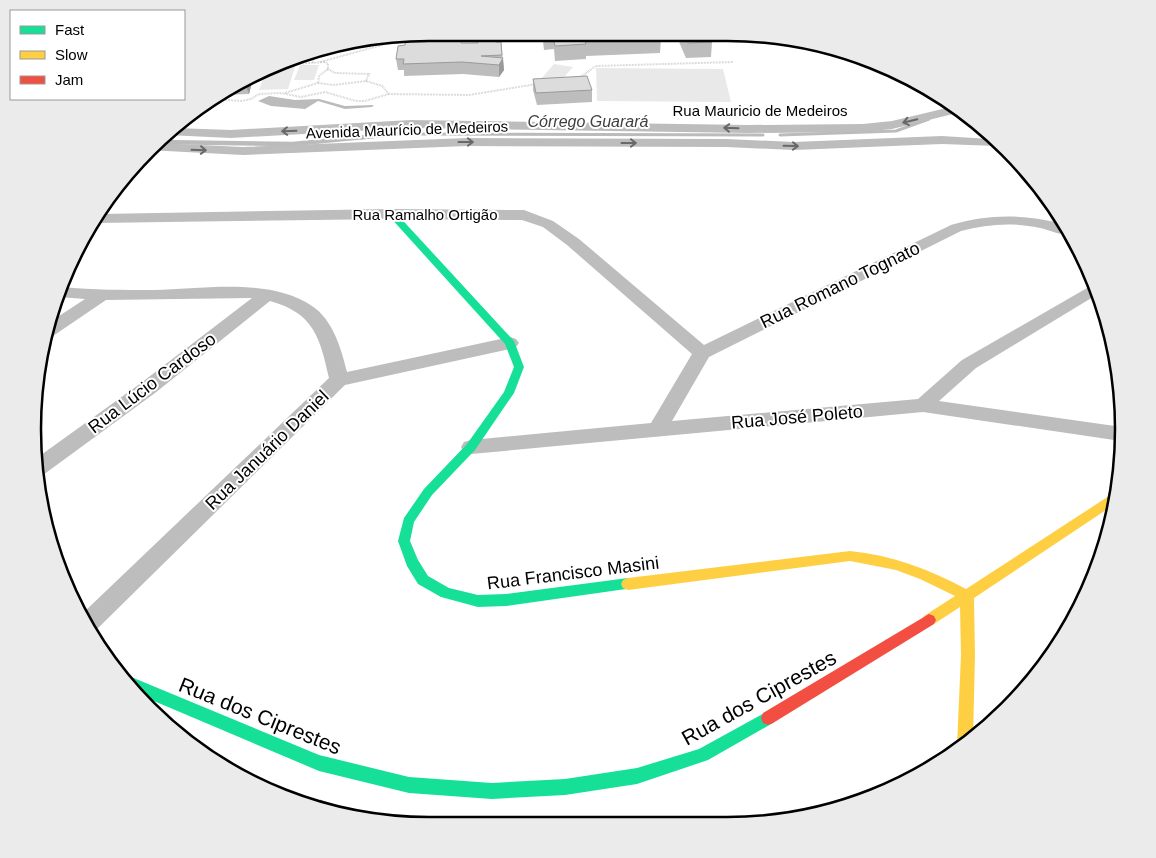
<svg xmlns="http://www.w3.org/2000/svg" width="1156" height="858" font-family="Arial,sans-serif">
<rect width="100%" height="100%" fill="#fff"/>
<g fill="#e9e9e9">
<path d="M 554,64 L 573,67 L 559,83 L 540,80 Z"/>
<path d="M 300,65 L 319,65 L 314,80 L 294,80 Z"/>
<path d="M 295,67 L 288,89 L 259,90 L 266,71 L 274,68 Z"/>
<path d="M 596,68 L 723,69 L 731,102 L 597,101 Z"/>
</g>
<path fill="#bbb" d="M 269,96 L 295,100 L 319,99 L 345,106 L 374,105 L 372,107 L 345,109 L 318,101 L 305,109 L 271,106 L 258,101 Z"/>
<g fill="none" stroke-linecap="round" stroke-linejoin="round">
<g stroke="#bbb" stroke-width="3">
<path d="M 414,134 L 763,135"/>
<path d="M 780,135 L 896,131 L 929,119"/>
<path d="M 361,138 L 400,134"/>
</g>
<path stroke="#bbb" stroke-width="4.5" d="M 158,142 L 293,144 L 374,136"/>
<g stroke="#b8b8b8" stroke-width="2" stroke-dasharray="0.5 1" stroke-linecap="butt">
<path d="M 380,41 L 397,40"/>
<path d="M 358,42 L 382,39"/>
<path d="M 307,55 L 313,59 L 313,63"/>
<path d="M 303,56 L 343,44"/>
<path d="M 320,62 L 382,45 L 389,41"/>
<path d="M 281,65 L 325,62 L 328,64 L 328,69 L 335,73 L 369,74 L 366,81 L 334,85 L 318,83 L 285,93"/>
<path d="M 579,78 L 596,66 L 733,62"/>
<path d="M 366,81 L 382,86 L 389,94"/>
<path d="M 318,83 L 319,76 L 328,69"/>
<path d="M 213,99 L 241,101 L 251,99 L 259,94 L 281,93 L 301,97 L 325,92 L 356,101 L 365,101 L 389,94 L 469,95 L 537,84"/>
</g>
<g fill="#bdbdbd" fill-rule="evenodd">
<path d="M 955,106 L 961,112 L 892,129 L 863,132 L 749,133 L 411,128 L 231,138 L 167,135 L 175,128 L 231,130 L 411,120 L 749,125 L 863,124 L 892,121 Z"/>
<path d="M 942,136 L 989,139 L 997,146 L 942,144 L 794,150 L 726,147 L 467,146 L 243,155 L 147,150 L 156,143 L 243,147 L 467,138 L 726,139 L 794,142 Z"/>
<path d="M 392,209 L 524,210 L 553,221 L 579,239 L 704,345 L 951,225 C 988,214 1021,214 1060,223 L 1065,225 L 1071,235 C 1061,236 1050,230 1040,228 C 1014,222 987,224 961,231 L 709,357 L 672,421 L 918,399 L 962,360 L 1094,284 L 1098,294 L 976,368 L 939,401 L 1122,427 L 1121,441 L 923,412 L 471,454 L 464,452 L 461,447 L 464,442 L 471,440 L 651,423 L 692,354 L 567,245 L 543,227 L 522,220 L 392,219 L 95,223 L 101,214 Z"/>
<path d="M 62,287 C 93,290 123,290 154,290 C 202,289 270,277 312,306 C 333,320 341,348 347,372 L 510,337 L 516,339 L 519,343 L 516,347 L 510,349 L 345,385 L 94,632 L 83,613 L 329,378 C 320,338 314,313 270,301 L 155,393 L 43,475 L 38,477 L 34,460 L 141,383 L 252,298 L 106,300 L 53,336 L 45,337 L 50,322 L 85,299 L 59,297 Z"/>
</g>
<g fill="#16e098" fill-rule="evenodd">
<path d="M 428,33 L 491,33 L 488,35 L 406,36 Z"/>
<path d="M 392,211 L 395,212 L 514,341 L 524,367 L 514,393 L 475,450 L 432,495 L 414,522 L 410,541 L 418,560 L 428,576 L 449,588 L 478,595 L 506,594 L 628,578 L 633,580 L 635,584 L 633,588 L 506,606 L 478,607 L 441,597 L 418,584 L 407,566 L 398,541 L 404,518 L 424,489 L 467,444 L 504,392 L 514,367 L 505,344 L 389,216 L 388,214 Z"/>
<path d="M 124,674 L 319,755 L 409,777 L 492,783 L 565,779 L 637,768 L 699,749 L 768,711 L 773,713 L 775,718 L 773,723 L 708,760 L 637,784 L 565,795 L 492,799 L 409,793 L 319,771 L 135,693 L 120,676 Z"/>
</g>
<path fill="#ffcf43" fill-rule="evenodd" d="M 1117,493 L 1115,504 L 974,598 L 975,655 L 973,739 L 959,749 L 957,746 L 961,655 L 960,607 L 934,624 L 929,626 L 924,624 L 922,620 L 924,616 L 955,596 L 920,579 L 896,570 L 850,561 L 628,590 L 623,588 L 621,584 L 623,580 L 628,578 L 850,551 C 891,555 929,569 966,589 L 1112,494 Z"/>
<path fill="#f24e42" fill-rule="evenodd" d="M 929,614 L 934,616 L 936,620 L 934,624 L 773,723 L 768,725 L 763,723 L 761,718 L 763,713 Z"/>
</g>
<g fill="#bdbdbd">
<path d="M 542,33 L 659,33 L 661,38 L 660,53 L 586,56 L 586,59 L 555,61 L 554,49 L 544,50 Z"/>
<path d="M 676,33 L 711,33 L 712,35 L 712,42 L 711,57 L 686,58 L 676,35 Z"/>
<path d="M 501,42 L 504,70 L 499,77 L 463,74 L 404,76 L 404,70 L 398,70 L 396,59 L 462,43 Z"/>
<path d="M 253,76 L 252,80 L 252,82 L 249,94 L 219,95 L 230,86 Z"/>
<path d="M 533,79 L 592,90 L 592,102 L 537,105 L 533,90 Z"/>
</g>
<g fill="#9a9a9a">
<path d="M 503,58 L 504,70 L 499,77 L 499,65 Z"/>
<path d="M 251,77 L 252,82 L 249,94 L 246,86 L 249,78 Z"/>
</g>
<g fill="#dcdcdc" stroke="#9a9a9a">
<path d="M 543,33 L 659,33 L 661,38 L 585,41 L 586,44 L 555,46 L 553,37 L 572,37 L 572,34 L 543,35 Z"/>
<path d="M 683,33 L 711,33 L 712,35 L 709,35 L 712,42 L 688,43 Z"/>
<path d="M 495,37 L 496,42 L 501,42 L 502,55 L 481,56 L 503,58 L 499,65 L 462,62 L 403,64 L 404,59 L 396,59 L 398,46 L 405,45 L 406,40 L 461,38 L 461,43 L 478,43 L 478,38 Z"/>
<path d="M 587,76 L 592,90 L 536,93 L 533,79 Z"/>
<path d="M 249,78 L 246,86 L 230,86 Z"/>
<path d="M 320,800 L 356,815 L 316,807 Z"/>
</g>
<defs><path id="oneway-shaft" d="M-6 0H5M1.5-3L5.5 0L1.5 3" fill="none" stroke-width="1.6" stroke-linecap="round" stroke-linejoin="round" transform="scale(1.25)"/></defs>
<g stroke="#686868">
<use href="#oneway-shaft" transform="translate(910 121) rotate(167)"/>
<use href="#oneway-shaft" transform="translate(731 128) rotate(-178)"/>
<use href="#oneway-shaft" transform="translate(289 131) rotate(178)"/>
<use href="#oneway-shaft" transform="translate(466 142)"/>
<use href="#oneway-shaft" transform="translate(629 143)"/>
<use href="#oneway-shaft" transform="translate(791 146) rotate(1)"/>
<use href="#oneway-shaft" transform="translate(199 150) rotate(2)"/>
</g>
<g text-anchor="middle" stroke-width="4" stroke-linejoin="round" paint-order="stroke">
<g font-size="15" fill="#000" stroke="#fff">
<text x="760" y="116">Rua Mauricio de Medeiros</text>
<text transform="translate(407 130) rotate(-2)" y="5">Avenida Maurício de Medeiros</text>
<text x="425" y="220">Rua Ramalho Ortigão</text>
</g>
<g font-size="16" font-style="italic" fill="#3f3f3f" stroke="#fff">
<text x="588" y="127">Córrego Guarará</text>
</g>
<g font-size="18" fill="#000" stroke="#fff">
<text transform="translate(840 285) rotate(-26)" y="6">Rua Romano Tognato</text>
<text transform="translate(152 383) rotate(-37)" y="6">Rua Lúcio Cardoso</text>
<text transform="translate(797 417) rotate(-5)" y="6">Rua José Poleto</text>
<text transform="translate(267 450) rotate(-44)" y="6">Rua Januário Daniel</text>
<text transform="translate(573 573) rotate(-7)" y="6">Rua Francisco Masini</text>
</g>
<g font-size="21" fill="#000" stroke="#fff">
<text transform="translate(759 698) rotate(-29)" y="7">Rua dos Ciprestes</text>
<text transform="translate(260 716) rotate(22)" y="7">Rua dos Ciprestes</text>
</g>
</g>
<path d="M0 0H1156V858H0ZM429 41H727A388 388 0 0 1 1115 429V429A388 388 0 0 1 727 817H429A388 388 0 0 1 41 429V429A388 388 0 0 1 429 41Z" fill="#ebebeb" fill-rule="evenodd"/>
<path fill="none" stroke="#000" stroke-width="2.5" d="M429 41H727A388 388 0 0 1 1115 429V429A388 388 0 0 1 727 817H429A388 388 0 0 1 41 429V429A388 388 0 0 1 429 41Z"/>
<rect x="10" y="10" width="175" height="90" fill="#ffffff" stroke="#999999"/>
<rect x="20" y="26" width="25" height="8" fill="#16e098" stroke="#999999"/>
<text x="55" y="35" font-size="15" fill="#000000">Fast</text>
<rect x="20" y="51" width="25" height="8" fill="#ffcf43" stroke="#999999"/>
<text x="55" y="60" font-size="15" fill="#000000">Slow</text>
<rect x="20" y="76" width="25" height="8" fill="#f24e42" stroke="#999999"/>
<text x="55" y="85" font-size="15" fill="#000000">Jam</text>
</svg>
